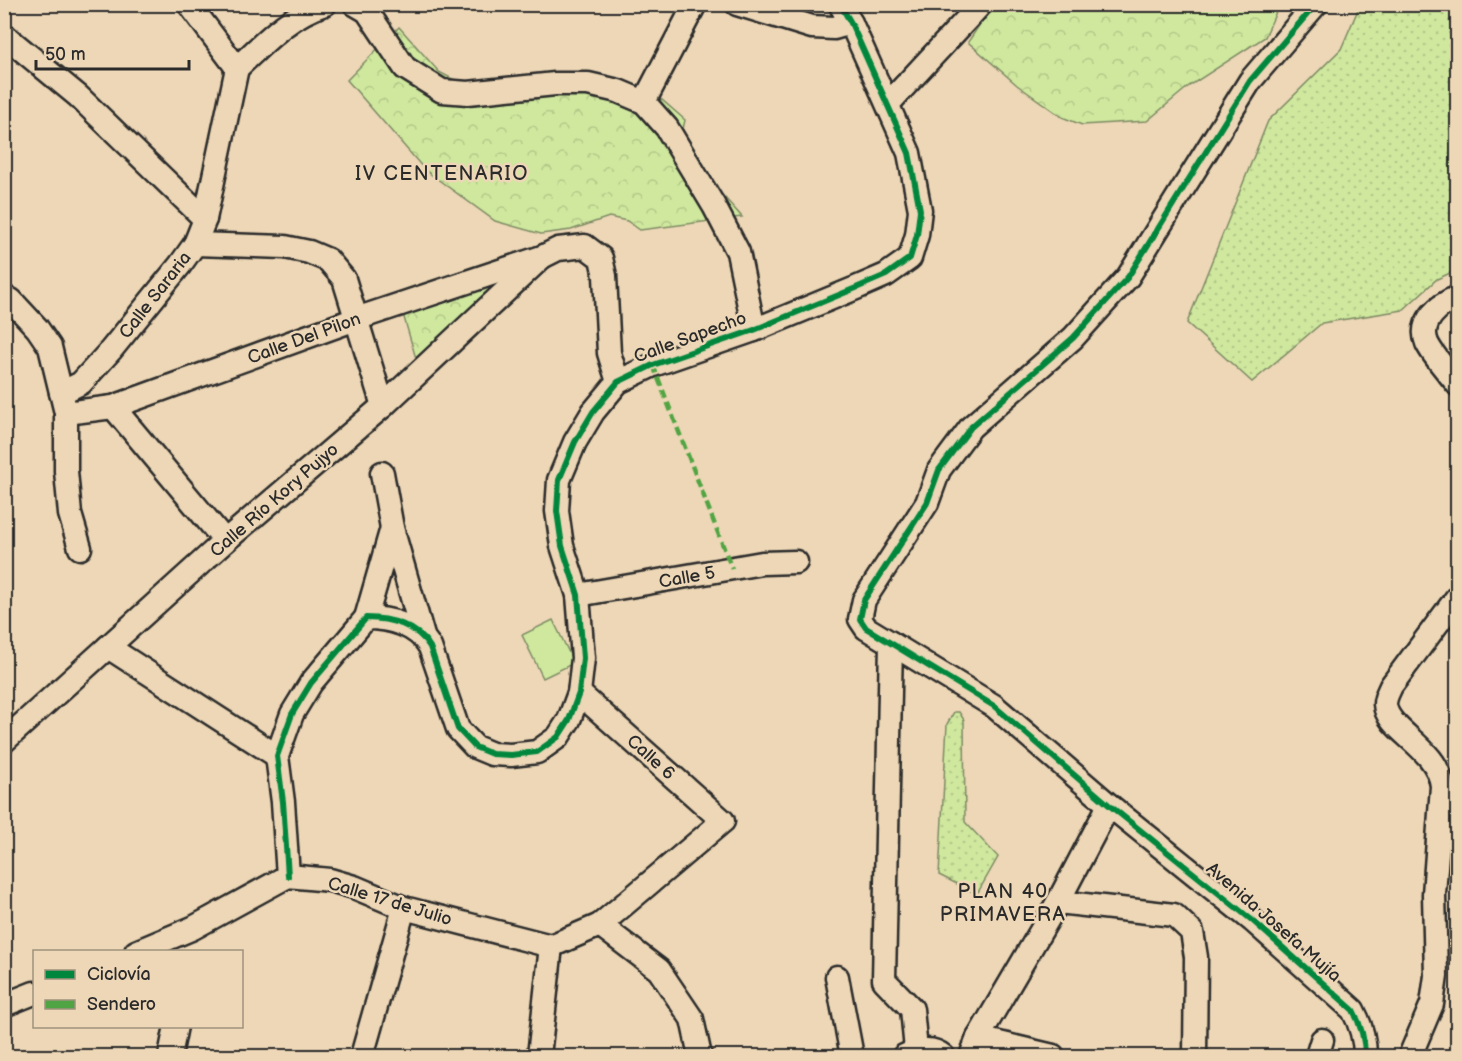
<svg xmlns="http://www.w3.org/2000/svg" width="1462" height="1061" font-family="'Balsamiq Sans',sans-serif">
<defs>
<pattern id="grass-dots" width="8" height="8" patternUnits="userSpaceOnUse" patternTransform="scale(1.5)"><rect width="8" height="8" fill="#cfe89e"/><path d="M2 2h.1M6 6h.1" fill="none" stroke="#b2c788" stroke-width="1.8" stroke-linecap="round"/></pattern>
<pattern id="park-crowns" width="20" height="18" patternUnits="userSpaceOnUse" patternTransform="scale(1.5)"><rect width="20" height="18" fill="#cfe89e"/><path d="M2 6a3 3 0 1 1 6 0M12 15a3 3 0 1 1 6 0" fill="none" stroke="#b2c788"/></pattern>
</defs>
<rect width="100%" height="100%" fill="#edd7b6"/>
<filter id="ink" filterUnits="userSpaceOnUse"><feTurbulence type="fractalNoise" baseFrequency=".0167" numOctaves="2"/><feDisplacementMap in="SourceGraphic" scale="12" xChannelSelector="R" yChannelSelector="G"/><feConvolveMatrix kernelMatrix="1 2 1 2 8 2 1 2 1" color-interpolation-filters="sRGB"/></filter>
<g filter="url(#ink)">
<g fill="url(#grass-dots)" stroke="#7d8a64" stroke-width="1.5">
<path d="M 1360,5 L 1457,5 L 1457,270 L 1437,279 L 1403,310 L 1322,323 L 1252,382 L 1187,323 L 1268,121 L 1341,49 Z"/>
<path d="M 954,712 L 959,712 L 964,720 L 965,822 L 998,857 L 977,894 L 939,875 L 947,724 Z"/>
</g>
<g fill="url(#park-crowns)" stroke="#7d8a64" stroke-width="1.5">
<path d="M 993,5 L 1279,5 L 1265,37 L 1189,86 L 1147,121 L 1082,125 L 1062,117 L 1017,85 L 968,42 Z"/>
<path d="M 399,27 L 439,72 L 466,86 L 635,88 L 662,100 L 685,120 L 675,167 L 717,189 L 742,217 L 640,230 L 627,221 L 609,217 L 571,230 L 541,234 L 495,221 L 425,170 L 347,80 Z"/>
<path d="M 511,275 L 417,362 L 403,314 Z"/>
</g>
<path fill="#cfe89e" stroke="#7d8a64" stroke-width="1.5" d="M 553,620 L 574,663 L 543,678 L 522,635 Z"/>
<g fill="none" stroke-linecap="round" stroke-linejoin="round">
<defs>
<g id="street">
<path d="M 189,4 L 237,68"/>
<path d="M 355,4 L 367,11 L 405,68 L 442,91 L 468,93 L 555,84 L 588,84 L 618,91 L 644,102 L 667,128 L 714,206 L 738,252 L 754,330"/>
<path d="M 737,4 L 812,27 L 834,28 L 851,23"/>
<path d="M 1316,4 L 1250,81 L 1128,277 L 1073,338 L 971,427 L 939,470 L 927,503 L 864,600 L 860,619 L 866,628 L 994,706 L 1109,805 L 1253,921 L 1353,1010 C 1361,1025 1365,1039 1365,1056"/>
<path d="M 4,35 L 78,96 L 205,219"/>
<path d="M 237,68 C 264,43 289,15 325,4"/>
<path d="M 644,102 L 695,4"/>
<path d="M 888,104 L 981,4"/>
<path d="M 195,244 L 285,247 L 309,252 L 328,260 L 344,279 L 383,406"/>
<path d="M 1458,297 C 1440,304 1418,321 1427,343 C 1433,356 1449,373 1458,385"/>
<path d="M 4,298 L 11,300 L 37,328 L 50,347 L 66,413 L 66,471 L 70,514 L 80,548"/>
<path d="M 61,393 L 81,383 L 111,350 L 180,265 L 195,244 L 205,219 L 237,68"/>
<path d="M 113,407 L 225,541"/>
<path d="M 66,413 L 113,407 L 356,319 L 542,257 L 558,249 L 585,246 L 601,258 L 605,276 L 609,353 L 618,382"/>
<path d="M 382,473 L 392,528 L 423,636"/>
<path d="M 578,595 L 762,563 L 796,562"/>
<path d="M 366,618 L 392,528"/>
<path d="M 891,643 L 884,980 L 912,1009 L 916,1050"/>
<path d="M 108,647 L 277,756"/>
<path d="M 4,741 L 225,541 L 383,406 L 542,257"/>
<path d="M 288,876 L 283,802 L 277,756 L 292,714 L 311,683 L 366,618 C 390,618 417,625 430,647 L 458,729 L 475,747 L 492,754 L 511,755 L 537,752 L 558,737 L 569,720 L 579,693 L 583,658 L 578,595 L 562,546 L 557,511 L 559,480 L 575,442 L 593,412 L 618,382 L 653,365 L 754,330 L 856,288 L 886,275 L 910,258 L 917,235 L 920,210 L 909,153 L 851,23 L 840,4"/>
<path d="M 1058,902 L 1174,915 L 1192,932 L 1196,957 L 1195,1056"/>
<path d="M 600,925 L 659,970 L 692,1019 L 700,1056"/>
<path d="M 551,946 L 600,925 L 723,821 L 579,693"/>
<path d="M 136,952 L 193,928 L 288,876 L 330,880 L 354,887 L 404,908 L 551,946"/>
<path d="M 837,977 L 852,1056"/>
<path d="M 4,1005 L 34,993"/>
<path d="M 978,1038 L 1053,1056"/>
<path d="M 170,1056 L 176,1026"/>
<path d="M 362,1056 L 404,908"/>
<path d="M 539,1056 L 551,946"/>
<path d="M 904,1056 C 916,1050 932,1046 943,1056"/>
<path d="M 971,1056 L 978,1038 L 1058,902 L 1109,805"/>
<path d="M 1317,1056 L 1322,1040"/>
<path d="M 1410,1056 L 1432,1004 L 1436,976 L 1434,894 L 1442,786 C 1438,747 1386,731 1385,704 C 1385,697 1389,691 1391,686 L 1458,596"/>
</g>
</defs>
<use href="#street" stroke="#2b2b2b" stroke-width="27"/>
<use href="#street" stroke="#edd7b6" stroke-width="22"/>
<path stroke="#51a443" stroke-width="4.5" stroke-dasharray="9 4.5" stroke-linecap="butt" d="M 653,365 L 732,569"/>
<defs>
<g id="cycleway">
<path d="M 1316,4 L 1250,81 L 1128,277 L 1073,338 L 971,427 L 939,470 L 927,503 L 864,600 L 860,619 L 866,628 L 994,706 L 1109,805 L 1253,921 L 1353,1010 C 1361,1025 1365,1039 1365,1056"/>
<path d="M 288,876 L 283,802 L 277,756 L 292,714 L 311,683 L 366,618 C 390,618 417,625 430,647 L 458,729 L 475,747 L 492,754 L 511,755 L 537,752 L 558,737 L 569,720 L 579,693 L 583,658 L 578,595 L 562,546 L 557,511 L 559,480 L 575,442 L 593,412 L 618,382 L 653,365 L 754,330 L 856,288 L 886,275 L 910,258 L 917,235 L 920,210 L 909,153 L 851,23 L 840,4"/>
</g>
</defs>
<use href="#cycleway" stroke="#edd7b6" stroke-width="10"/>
<use href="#cycleway" stroke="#00873e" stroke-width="6"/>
</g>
</g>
<g text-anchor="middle" stroke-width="5" stroke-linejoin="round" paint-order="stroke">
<g font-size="18" fill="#2b2b2b" stroke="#edd7b6">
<text transform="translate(155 295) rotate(-52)" y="6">Calle Sararia</text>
<text transform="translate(690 337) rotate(-20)" y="6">Calle Sapecho</text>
<text transform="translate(304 338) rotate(-20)" y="6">Calle Del Pilon</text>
<text transform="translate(274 500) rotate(-41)" y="6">Calle Río Kory Pujyo</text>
<text transform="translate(687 577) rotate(-10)" y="6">Calle 5</text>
<text transform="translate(651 757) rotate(42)" y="6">Calle 6</text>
<text transform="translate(390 901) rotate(17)" y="6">Calle 17 de Julio</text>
<text transform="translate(1274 922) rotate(41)" y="6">Avenida Josefa Mujía</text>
</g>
<g font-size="20" letter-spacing="1.5" fill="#2b2b2b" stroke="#edd7b6">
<text x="442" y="180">IV CENTENARIO</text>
<text x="1003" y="898">PLAN 40<tspan x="1003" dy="23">PRIMAVERA</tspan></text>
</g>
</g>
<rect width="1462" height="1061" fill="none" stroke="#edd7b6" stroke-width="24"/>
<rect x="12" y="12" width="1438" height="1037" fill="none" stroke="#2b2b2b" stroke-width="2" filter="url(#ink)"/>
<rect x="33" y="950" width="210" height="78" fill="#edd7b6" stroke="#9f927e" stroke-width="1.5"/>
<rect x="45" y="970" width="30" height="9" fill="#00873e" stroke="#9f927e" stroke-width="1.5"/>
<text x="87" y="980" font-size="18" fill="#2b2b2b">Ciclovía</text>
<rect x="45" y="1000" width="30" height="9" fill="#51a443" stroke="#9f927e" stroke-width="1.5"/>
<text x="87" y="1010" font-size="18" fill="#2b2b2b">Sendero</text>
<path d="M36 60v9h153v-9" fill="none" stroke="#2b2b2b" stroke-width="3"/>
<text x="45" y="60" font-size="18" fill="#2b2b2b" stroke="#edd7b6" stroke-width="4.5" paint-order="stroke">50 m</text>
</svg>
